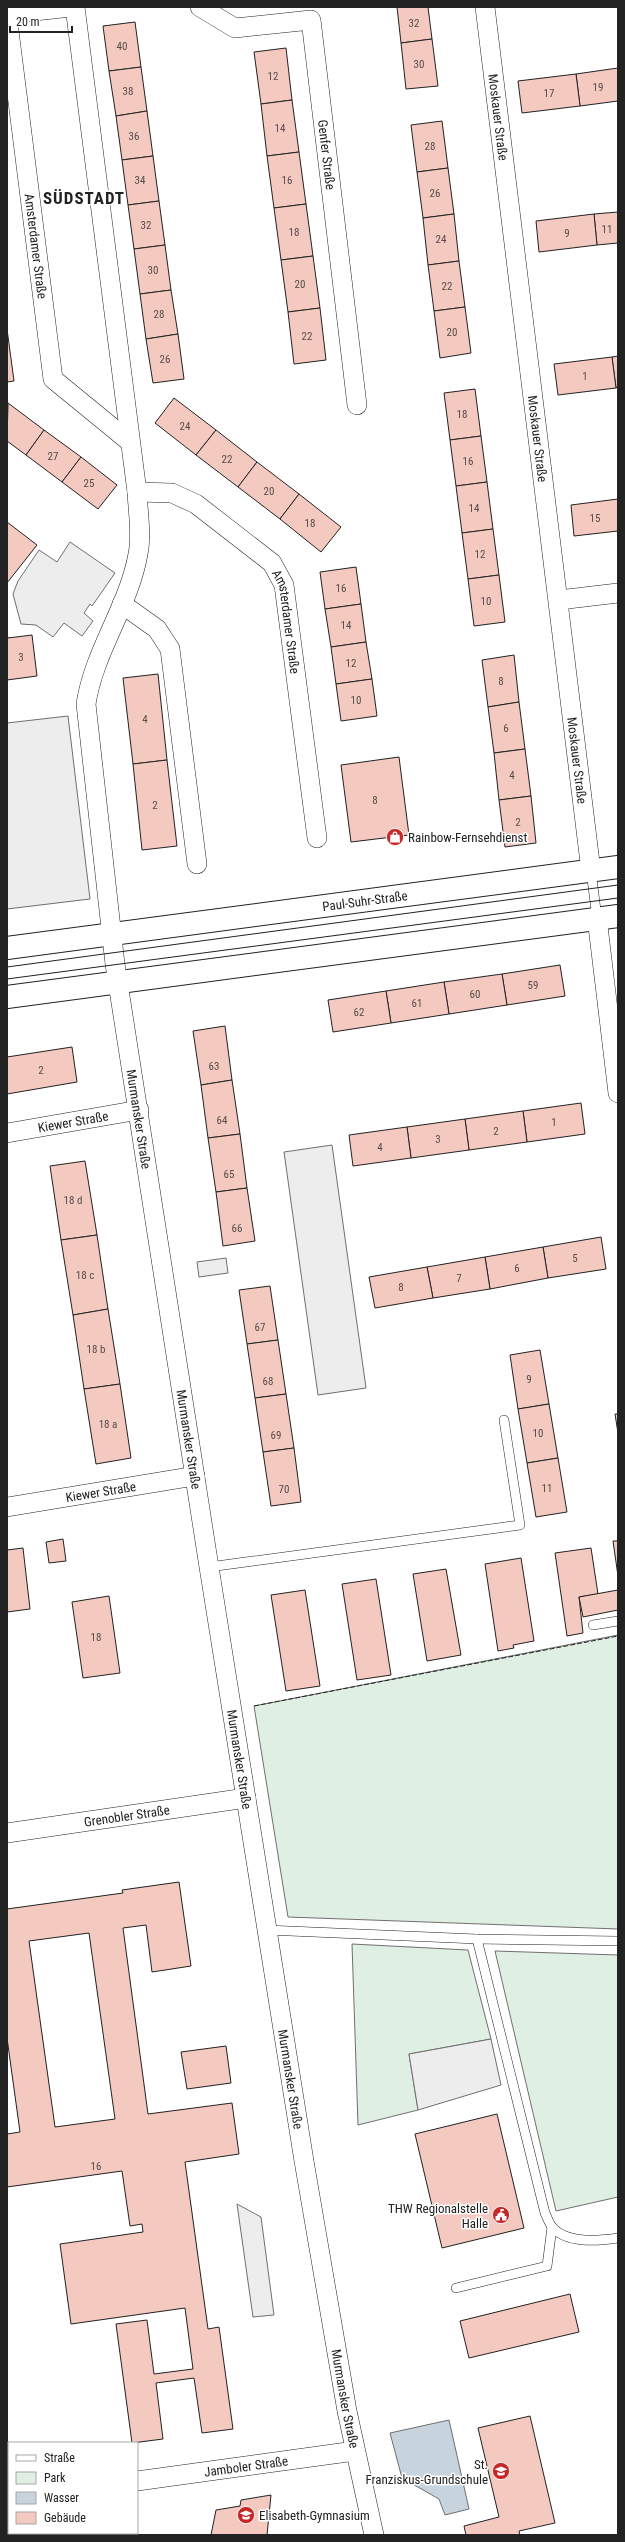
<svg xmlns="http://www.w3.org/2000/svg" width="625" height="2542" font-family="'Roboto Condensed',sans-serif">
<rect width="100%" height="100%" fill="#fff"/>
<g fill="#e0efe3" stroke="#6f6f6f">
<path d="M 618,1635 L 618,1929 L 288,1917 L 254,1706 Z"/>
<path d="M 352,1944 L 468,1950 L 491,2039 L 409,2054 L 418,2110 L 358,2125 Z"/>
<path d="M 495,1951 L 618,1955 L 618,2197 L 556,2211 Z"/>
</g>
<g fill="#ededed" stroke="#6f6f6f">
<path d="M 70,542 L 115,573 L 92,606 L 90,604 L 84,613 L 93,621 L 82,636 L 64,623 L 53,637 L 36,625 L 21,624 L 13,594 L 18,581 L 39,550 L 57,562 Z"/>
<path d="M 68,716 L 90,899 L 7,909 L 7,723 Z"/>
<path d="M 332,1145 L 366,1388 L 318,1395 L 284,1152 Z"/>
<path d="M 226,1258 L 228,1273 L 199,1277 L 197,1262 Z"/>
<path d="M 491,2039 L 501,2085 L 418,2110 L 409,2054 Z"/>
<path d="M 237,2204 L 261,2217 L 274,2315 L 253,2317 Z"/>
</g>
<path fill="#c7d3dd" stroke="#6f6f6f" d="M 449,2420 L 469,2509 L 445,2515 L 439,2499 L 402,2478 L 390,2433 Z"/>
<g fill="#f3c9c0" stroke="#222" fill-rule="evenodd">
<path d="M 397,7 L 428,7 L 432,39 L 401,43 Z"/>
<path d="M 135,22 L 141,67 L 109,71 L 103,26 Z"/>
<path d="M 432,39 L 438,86 L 406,89 L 401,43 Z"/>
<path d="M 286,48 L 292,100 L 261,104 L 254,52 Z"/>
<path d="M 141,67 L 147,111 L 116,116 L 109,71 Z"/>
<path d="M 618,68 L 618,101 L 580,106 L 576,74 Z"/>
<path d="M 576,74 L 580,106 L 522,113 L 518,81 Z"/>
<path d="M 292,100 L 299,152 L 267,156 L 261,104 Z"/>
<path d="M 147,111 L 153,156 L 122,160 L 116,116 Z"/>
<path d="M 442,121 L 448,168 L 417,172 L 411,125 Z"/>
<path d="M 299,152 L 306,204 L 274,208 L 267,156 Z"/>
<path d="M 153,156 L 159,201 L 128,205 L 122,160 Z"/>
<path d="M 448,168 L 454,214 L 423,218 L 417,172 Z"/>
<path d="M 159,201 L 165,245 L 134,249 L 128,205 Z"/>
<path d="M 306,204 L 313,256 L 281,260 L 274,208 Z"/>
<path d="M 618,212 L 618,243 L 597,245 L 594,214 Z"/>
<path d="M 454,214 L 459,261 L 428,265 L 423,218 Z"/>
<path d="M 594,214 L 597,245 L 539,252 L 536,221 Z"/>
<path d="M 165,245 L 171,290 L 140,294 L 134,249 Z"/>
<path d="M 313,256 L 320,308 L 288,312 L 281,260 Z"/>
<path d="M 459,261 L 465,307 L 434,311 L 428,265 Z"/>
<path d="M 171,290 L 178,334 L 146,339 L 140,294 Z"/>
<path d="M 465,307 L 471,353 L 440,358 L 434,311 Z"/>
<path d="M 320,308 L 326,360 L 294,364 L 288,312 Z"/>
<path d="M 7,329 L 14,381 L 7,382 Z"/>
<path d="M 178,334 L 184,379 L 153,383 L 146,339 Z"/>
<path d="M 618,356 L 618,387 L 616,388 L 612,357 Z"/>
<path d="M 612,357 L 616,388 L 558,395 L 554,364 Z"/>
<path d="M 475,389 L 481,436 L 450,440 L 444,393 Z"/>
<path d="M 174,398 L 216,430 L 196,455 L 155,423 Z"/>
<path d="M 8,403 L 44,430 L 26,455 L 7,441 Z"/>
<path d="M 44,430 L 81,457 L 62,482 L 26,455 Z"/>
<path d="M 216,430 L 257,462 L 238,487 L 196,455 Z"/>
<path d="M 481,436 L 487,482 L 456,486 L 450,440 Z"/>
<path d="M 81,457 L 117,485 L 98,509 L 62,482 Z"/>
<path d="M 257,462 L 299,494 L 280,519 L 238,487 Z"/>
<path d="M 487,482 L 493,529 L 462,533 L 456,486 Z"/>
<path d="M 299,494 L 341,527 L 321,552 L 280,519 Z"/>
<path d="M 618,499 L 618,531 L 574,536 L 571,505 Z"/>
<path d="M 7,522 L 37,545 L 7,583 Z"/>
<path d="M 493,529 L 499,575 L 468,579 L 462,533 Z"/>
<path d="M 356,567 L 361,604 L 325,609 L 320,572 Z"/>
<path d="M 499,575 L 505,622 L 474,626 L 468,579 Z"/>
<path d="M 361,604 L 366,642 L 331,647 L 325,609 Z"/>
<path d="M 7,634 L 8,638 L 32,635 L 37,676 L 7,680 Z"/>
<path d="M 366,642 L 372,679 L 336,684 L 331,647 Z"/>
<path d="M 514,655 L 519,702 L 488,707 L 482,660 Z"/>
<path d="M 158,674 L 167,760 L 133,764 L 123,678 Z"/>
<path d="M 372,679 L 377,716 L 341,721 L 336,684 Z"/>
<path d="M 519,702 L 525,749 L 494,753 L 488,707 Z"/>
<path d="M 525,749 L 531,796 L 499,800 L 494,753 Z"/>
<path d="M 399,757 L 409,835 L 351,842 L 341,765 Z"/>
<path d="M 167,760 L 177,846 L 142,850 L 133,764 Z"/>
<path d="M 531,796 L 536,843 L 505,847 L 499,800 Z"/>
<path d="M 560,965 L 565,996 L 507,1005 L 502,974 Z"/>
<path d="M 502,974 L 507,1005 L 449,1014 L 444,982 Z"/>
<path d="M 444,982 L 449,1014 L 391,1023 L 386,991 Z"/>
<path d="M 386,991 L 391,1023 L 333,1032 L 328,1000 Z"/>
<path d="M 225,1026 L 232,1080 L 201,1085 L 193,1031 Z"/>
<path d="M 72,1047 L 77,1082 L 7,1094 L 7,1057 Z"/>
<path d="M 232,1080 L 240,1134 L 208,1138 L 201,1085 Z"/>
<path d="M 581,1103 L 585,1134 L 527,1142 L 523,1111 Z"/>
<path d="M 523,1111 L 527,1142 L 469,1150 L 465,1119 Z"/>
<path d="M 465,1119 L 469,1150 L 411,1158 L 407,1127 Z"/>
<path d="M 407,1127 L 411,1158 L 353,1166 L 349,1135 Z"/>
<path d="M 240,1134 L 247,1188 L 216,1192 L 208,1138 Z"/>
<path d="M 85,1161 L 97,1235 L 61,1240 L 50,1166 Z"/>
<path d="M 247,1188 L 255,1241 L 223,1246 L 216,1192 Z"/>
<path d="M 97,1235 L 108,1309 L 73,1315 L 61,1240 Z"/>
<path d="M 601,1237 L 606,1269 L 548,1278 L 543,1247 Z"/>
<path d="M 543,1247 L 548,1278 L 490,1289 L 485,1257 Z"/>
<path d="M 485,1257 L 490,1289 L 433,1298 L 427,1267 Z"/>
<path d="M 427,1267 L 433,1298 L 375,1308 L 369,1277 Z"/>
<path d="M 270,1286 L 278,1340 L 247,1344 L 239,1290 Z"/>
<path d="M 108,1309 L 120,1384 L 84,1389 L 73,1315 Z"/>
<path d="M 278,1340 L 286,1394 L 255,1398 L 247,1344 Z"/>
<path d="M 540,1350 L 549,1404 L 518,1409 L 510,1355 Z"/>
<path d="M 120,1384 L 131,1458 L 96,1464 L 84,1389 Z"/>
<path d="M 286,1394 L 294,1448 L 263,1452 L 255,1398 Z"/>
<path d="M 549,1404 L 558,1458 L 527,1463 L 518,1409 Z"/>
<path d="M 615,1414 L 618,1414 L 618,1433 Z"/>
<path d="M 294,1448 L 301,1502 L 271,1506 L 263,1452 Z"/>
<path d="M 558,1458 L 567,1512 L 536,1517 L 527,1463 Z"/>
<path d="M 63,1539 L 66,1561 L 49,1563 L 46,1542 Z"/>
<path d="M 613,1541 L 618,1541 L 618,1576 Z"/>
<path d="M 23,1548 L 30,1609 L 7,1612 L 7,1550 Z"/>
<path d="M 591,1548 L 598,1594 L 579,1597 L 583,1633 L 567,1636 L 555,1553 Z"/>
<path d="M 521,1558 L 534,1641 L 513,1645 L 514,1648 L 498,1651 L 485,1564 Z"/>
<path d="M 446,1569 L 461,1655 L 427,1661 L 413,1574 Z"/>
<path d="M 376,1579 L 391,1675 L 357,1680 L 342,1584 Z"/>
<path d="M 305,1590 L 320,1686 L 286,1691 L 271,1595 Z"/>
<path d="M 618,1590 L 618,1610 L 583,1617 L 579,1597 Z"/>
<path d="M 109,1596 L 120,1673 L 83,1678 L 72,1602 Z"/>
<path d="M 179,1882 L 191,1966 L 152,1972 L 146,1925 L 123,1928 L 148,2114 L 232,2103 L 239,2154 L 185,2162 L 208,2329 L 219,2327 L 233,2429 L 202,2433 L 194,2378 L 156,2383 L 163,2439 L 132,2443 L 116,2324 L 147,2320 L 154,2374 L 193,2369 L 185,2308 L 71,2324 L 60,2244 L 143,2232 L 142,2224 L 130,2226 L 122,2171 L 7,2187 L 7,2134 L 20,2132 L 7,2038 L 7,1909 L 123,1893 L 122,1890 ZM 89,1933 L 115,2119 L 55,2127 L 29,1941 Z"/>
<path d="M 226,2046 L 231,2083 L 187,2089 L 181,2052 Z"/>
<path d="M 497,2114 L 524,2228 L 442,2248 L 415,2134 Z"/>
<path d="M 570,2294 L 579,2332 L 469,2358 L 460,2321 Z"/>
<path d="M 530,2416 L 555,2523 L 519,2531 L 520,2535 L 466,2535 L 464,2526 L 499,2517 L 478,2428 Z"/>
<path d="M 271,2495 L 267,2535 L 211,2535 L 216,2510 L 240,2506 L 241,2500 Z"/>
</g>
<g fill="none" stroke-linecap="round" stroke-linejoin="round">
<defs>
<g id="service">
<path d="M 591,871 L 597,918"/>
<path d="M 209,1567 L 520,1525 L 504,1420"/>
<path d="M 593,1625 L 618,1621"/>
<path d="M 266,1930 L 477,1939 L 618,1941"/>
<path d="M 477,1939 L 545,2213 C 547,2217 549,2223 552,2227 C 567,2244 598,2241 618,2238"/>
<path d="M 456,2288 L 547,2266 L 552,2227"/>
</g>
<g id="minor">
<path id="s1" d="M 75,7 L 137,492 C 138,512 142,535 138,554 C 129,606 94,651 86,704 L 115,964 L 209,1567 L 304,2161 L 347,2411 L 374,2535"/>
<path id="s2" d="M 200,7 L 235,28 L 311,20 L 357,405"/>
<path id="s3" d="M 485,7 L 591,871"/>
<path d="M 7,14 L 71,7"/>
<path id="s4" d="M 7,15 L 53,379 L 130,442"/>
<path id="s5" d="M 137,492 L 172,493 L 196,504 L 272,563 L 284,585 L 317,838"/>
<path d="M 559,600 L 618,593"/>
<path d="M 122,604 L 157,629 L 170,649 L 197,864"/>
<path d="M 597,918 L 618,1093"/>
<path id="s6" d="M 7,1133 L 139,1110"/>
<path id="s7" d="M 7,1507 L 195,1476"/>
<path id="s8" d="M 7,1833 L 246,1798"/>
<path id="s9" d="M 137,2481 L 355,2451"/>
<path d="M 7,2500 L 9,2500"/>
</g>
<g id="tertiary">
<path id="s10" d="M 7,948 L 618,867"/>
<path d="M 7,997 L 618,916"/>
</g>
</defs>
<use href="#service" stroke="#222" stroke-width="10"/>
<use href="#minor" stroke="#222" stroke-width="20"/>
<use href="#tertiary" stroke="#222" stroke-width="24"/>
<use href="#service" stroke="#fff" stroke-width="9"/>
<use href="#minor" stroke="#fff" stroke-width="19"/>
<use href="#tertiary" stroke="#fff" stroke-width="22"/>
<g stroke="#222" stroke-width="1">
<path d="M 7,967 L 618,885"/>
<path d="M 7,979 L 618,898"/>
</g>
<path stroke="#222" stroke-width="1" stroke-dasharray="5 2" stroke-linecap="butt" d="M 254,1706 L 618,1636"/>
</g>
<defs>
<symbol id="shop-disc" viewBox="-11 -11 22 22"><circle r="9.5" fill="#c62828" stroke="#fff"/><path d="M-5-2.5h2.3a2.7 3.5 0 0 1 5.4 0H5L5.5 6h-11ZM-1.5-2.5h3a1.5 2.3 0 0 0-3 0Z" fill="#fff"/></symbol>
<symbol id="civic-disc" viewBox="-11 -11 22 22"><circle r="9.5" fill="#c62828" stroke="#fff"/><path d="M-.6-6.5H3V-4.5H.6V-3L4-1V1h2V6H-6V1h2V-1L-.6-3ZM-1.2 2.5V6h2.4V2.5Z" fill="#fff"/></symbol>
<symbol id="school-disc" viewBox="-11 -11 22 22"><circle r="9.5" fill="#c62828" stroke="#fff"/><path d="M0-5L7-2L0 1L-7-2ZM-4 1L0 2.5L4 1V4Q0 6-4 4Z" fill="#fff"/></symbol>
</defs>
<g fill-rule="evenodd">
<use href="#shop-disc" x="385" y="827" width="20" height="20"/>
<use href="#civic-disc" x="491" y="2205" width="20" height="20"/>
<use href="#school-disc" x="491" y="2461" width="20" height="20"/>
<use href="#school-disc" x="236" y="2505" width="20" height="20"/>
</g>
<g text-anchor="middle" stroke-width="3" stroke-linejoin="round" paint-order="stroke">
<g font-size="11" fill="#564c4a">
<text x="414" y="27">32</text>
<text x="122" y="50">40</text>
<text x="419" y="68">30</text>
<text x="273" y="80">12</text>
<text x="598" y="91">19</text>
<text x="128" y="95">38</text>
<text x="549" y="97">17</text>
<text x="280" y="132">14</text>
<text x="134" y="140">36</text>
<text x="430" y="150">28</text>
<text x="140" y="184">34</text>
<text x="287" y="184">16</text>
<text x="435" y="197">26</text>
<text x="146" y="229">32</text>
<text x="607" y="233">11</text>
<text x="294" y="236">18</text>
<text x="567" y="237">9</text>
<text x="441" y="243">24</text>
<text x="153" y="274">30</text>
<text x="300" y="288">20</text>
<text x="447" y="290">22</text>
<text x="159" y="318">28</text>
<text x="452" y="336">20</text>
<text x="307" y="340">22</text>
<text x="165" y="363">26</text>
<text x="585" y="380">1</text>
<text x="462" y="418">18</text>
<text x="185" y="430">24</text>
<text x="53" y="460">27</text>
<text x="227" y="463">22</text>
<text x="468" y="465">16</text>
<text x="89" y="487">25</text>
<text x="269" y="495">20</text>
<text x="474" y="512">14</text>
<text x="595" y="522">15</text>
<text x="310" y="527">18</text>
<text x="480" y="558">12</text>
<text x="341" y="592">16</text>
<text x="486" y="605">10</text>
<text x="346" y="629">14</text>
<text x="21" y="661">3</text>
<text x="351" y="667">12</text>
<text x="501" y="685">8</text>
<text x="356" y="704">10</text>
<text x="145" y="723">4</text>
<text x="506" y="732">6</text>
<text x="512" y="779">4</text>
<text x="375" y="804">8</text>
<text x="155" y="809">2</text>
<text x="518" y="826">2</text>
<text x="533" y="989">59</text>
<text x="475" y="998">60</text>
<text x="417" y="1007">61</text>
<text x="359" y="1016">62</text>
<text x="214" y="1070">63</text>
<text x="41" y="1074">2</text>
<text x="222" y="1124">64</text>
<text x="554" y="1126">1</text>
<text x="496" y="1135">2</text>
<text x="438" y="1143">3</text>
<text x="380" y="1151">4</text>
<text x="229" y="1178">65</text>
<text x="73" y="1204">18 d</text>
<text x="237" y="1232">66</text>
<text x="575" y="1262">5</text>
<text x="517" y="1272">6</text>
<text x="85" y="1279">18 c</text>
<text x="459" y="1282">7</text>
<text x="401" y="1291">8</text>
<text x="260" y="1331">67</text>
<text x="96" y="1353">18 b</text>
<text x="529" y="1383">9</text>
<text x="268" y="1385">68</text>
<text x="108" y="1428">18 a</text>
<text x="538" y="1437">10</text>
<text x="276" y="1439">69</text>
<text x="547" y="1492">11</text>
<text x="284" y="1493">70</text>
<text x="96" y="1641">18</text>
<text x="96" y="2170">16</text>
</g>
<g font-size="13" fill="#222" stroke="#fff">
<text dy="5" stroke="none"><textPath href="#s3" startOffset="111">Moskauer Straße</textPath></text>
<text dy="5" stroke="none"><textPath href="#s2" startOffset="253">Genfer Straße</textPath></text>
<text dy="5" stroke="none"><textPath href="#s4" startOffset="233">Amsterdamer Straße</textPath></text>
<text dy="5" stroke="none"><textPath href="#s3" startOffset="435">Moskauer Straße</textPath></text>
<text dy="5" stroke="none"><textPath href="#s5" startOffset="219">Amsterdamer Straße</textPath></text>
<text dy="5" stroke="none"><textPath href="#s3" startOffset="759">Moskauer Straße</textPath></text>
<text dy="5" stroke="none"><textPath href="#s10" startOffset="361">Paul-Suhr-Straße</textPath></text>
<text dy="5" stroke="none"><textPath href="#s1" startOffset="1129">Murmansker Straße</textPath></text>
<text dy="5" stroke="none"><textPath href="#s6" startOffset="67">Kiewer Straße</textPath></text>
<text dy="5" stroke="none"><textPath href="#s1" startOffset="1453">Murmansker Straße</textPath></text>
<text dy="5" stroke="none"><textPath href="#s7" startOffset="95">Kiewer Straße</textPath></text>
<text dy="5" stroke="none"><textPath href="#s1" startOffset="1777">Murmansker Straße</textPath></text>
<text dy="5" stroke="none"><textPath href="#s8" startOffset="121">Grenobler Straße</textPath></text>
<text dy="5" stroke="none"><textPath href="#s1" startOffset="2101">Murmansker Straße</textPath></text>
<text dy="5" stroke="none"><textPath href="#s1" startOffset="2425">Murmansker Straße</textPath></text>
<text dy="5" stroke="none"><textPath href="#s9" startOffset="110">Jamboler Straße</textPath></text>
</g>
<g font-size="13" fill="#222" stroke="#fff" text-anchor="start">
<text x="408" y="842">Rainbow-Fernsehdienst</text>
<text x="488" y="2213" text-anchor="end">THW Regionalstelle<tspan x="488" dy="15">Halle</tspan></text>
<text x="488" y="2469" text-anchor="end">St.<tspan x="488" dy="15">Franziskus-Grundschule</tspan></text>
<text x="259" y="2520">Elisabeth-Gymnasium</text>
</g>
<g font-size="17" font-weight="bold" letter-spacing="1" fill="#222" stroke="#fff">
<text x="84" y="204">SÜDSTADT</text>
</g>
</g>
<rect width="625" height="2542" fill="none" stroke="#222222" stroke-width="16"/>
<rect x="8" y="2442" width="130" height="92" fill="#ffffff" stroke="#a7a7a7"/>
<rect x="16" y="2455" width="20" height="6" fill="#ffffff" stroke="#a7a7a7"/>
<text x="44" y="2462" font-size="12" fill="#222222">Straße</text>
<rect x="16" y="2472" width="20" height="12" fill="#e0efe3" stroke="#a7a7a7"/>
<text x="44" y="2482" font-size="12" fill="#222222">Park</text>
<rect x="16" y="2492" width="20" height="12" fill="#c7d3dd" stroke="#a7a7a7"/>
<text x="44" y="2502" font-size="12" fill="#222222">Wasser</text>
<rect x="16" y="2512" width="20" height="12" fill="#f3c9c0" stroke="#a7a7a7"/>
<text x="44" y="2522" font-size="12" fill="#222222">Gebäude</text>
<path d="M10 26v6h62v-6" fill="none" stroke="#222222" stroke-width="2"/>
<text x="16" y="26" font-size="12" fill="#222222" stroke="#ffffff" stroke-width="3" paint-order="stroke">20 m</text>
</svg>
